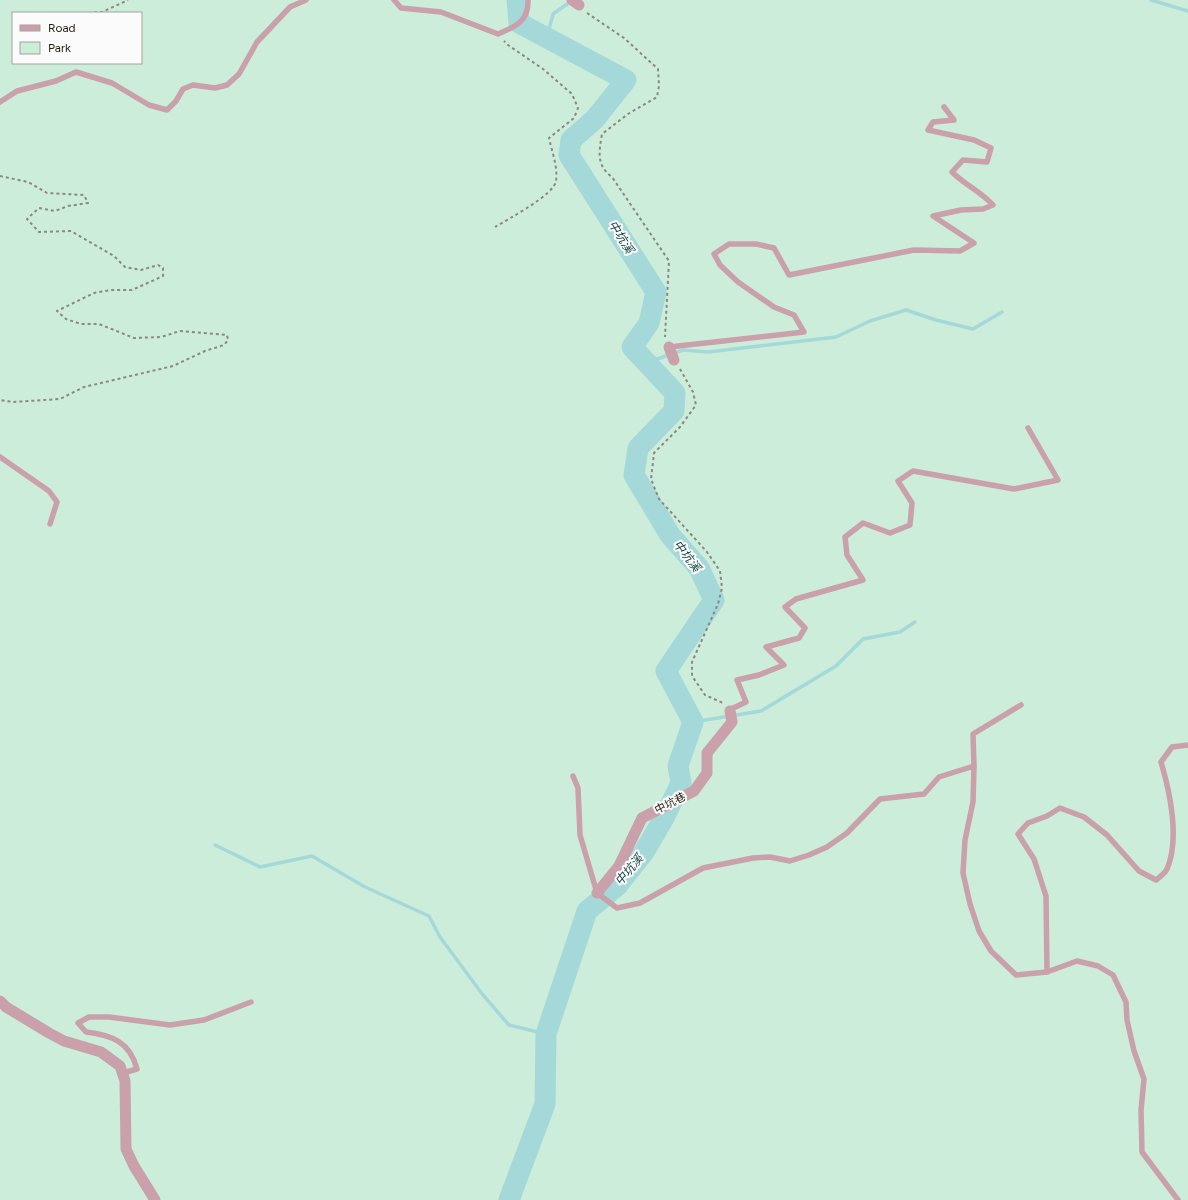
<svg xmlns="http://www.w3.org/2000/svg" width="1188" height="1200" font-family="Figtree,'Noto Sans TC',sans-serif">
<rect width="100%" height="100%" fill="#fbfbfb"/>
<path fill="#ccedda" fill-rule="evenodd" d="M 0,0 L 1188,0 L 1188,1200 L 0,1200 ZM 13,13 L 141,13 L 141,63 L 13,63 Z"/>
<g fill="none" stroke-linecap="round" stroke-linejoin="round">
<g stroke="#a5d9d9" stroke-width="3.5">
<path d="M 1151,0 L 1188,11"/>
<path d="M 547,37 L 553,14 L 570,2"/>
<path d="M 646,363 L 683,350 L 708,352 L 836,337 L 870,321 L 906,310 L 936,320 L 973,329 L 1002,312"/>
<path d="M 693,722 L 761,711 L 836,666 L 863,639 L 900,632 L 915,622"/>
<path d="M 215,845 L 260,867 L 312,856 L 365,887 L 429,916 L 440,937 L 483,995 L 509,1025 L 546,1034"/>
</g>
<path stroke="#a5d9d9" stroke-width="21" d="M 509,1200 L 545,1104 L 546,1034 L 587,911 L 617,886 L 644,852 L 664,818 L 681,783 L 678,766 L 693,722 L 666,671 L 714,600 L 699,568 L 670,535 L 634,475 L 638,448 L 674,411 L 675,393 L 632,347 L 649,323 L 656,292 L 569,155 L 571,140 L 595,119 L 626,80 L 519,23 L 517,0"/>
<g stroke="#8c8782" stroke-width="2" stroke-dasharray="3 3" stroke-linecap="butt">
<path d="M 88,13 L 102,12 L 128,0"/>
<path d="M 587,13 L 624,38 L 658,69 L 659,86 L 657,97 L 628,114 L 602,134 C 599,152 596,165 612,177 L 669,261 L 665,337"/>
<path d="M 0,176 L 28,182 L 47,193 L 84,195 L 88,203 L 68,206 L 55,211 L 39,208 L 27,219 L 39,232 L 71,231 L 114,256 L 125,267 L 141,270 L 158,265 L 163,268 L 163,276 L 132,290 L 111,290 L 94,293 L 57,311 L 66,319 L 81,324 L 99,324 L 134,338 L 161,337 L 180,331 L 227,335 L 228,340 L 224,345 L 205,351 L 173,366 L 84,387 L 60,399 L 13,402 L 0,400"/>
<path d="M 495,227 C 508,219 554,195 556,181 C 558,167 552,152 549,138 L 574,118 L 578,108 L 572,94 L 543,69 L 508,45 L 504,41"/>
<path d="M 680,369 L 693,392 L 696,405 L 680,427 L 654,453 L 651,479 L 659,499 L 707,552 L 720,571 L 722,588 L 718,604 L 692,662 L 692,676 L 705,695 L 723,703"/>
</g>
<g stroke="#caa0ab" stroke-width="5.5">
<path d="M 394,0 L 401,8 L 441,12 L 498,34 C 515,27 529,21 528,0"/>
<path d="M 0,102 L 17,91 L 56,81 L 76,72 L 112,83 L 149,105 L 167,110 L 176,101 L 183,89 L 193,85 L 215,88 L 227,85 L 239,74 L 257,42 L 290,7 L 306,0"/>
<path d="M 669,347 L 804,332 L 794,315 L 774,307 L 738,282 L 720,265 L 714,254 L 729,244 L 756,244 L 774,248 L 789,275 L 914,250 L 960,251 L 974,243 L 933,216 L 961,210 L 983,209 L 993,205 C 980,191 965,185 952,172 L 963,160 L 987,162 L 991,148 L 974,140 L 928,130 L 933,122 L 954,120 L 944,107"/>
<path d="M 0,457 L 49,491 L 57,502 L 50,524"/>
<path d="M 729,710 L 746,702 L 737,680 L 759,675 L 784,665 L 766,647 L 799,638 L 805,628 L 785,607 L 796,599 L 863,580 L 847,555 L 845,537 L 863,523 L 890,533 L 910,525 L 912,503 L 898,481 L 913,471 L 1014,489 L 1058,480 L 1028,428"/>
<path d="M 974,766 L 973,734 L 1021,705"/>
<path d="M 573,776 L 578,788 L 580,835 L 597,893 L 617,908 L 640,903 L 703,868 L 753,858 L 770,857 L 790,861 L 809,855 L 827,847 L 847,833 L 880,799 L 924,794 L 939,777 L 974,766 L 973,802 L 965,840 L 963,873 L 970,904 L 979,931 L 991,951 L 1016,975 L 1047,972 L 1077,961 L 1098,966 L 1113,975 L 1126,1002 L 1127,1020 L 1134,1051 L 1144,1079 L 1141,1110 L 1142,1152 L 1178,1200"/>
<path d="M 1047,972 L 1046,896 L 1034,859 L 1018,834 L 1028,823 L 1047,816 L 1060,808 L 1084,817 L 1107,835 L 1139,871 L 1156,880 C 1160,877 1165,873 1167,869 C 1180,839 1170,792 1161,762 L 1172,747 L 1188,745"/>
<path d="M 123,1073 L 137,1069 C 130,1042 112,1035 86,1032 L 78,1023 L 89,1017 L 109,1017 L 170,1025 L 204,1020 L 251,1002"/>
</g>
<g stroke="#caa0ab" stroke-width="11">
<path d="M 572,0 L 579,5"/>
<path d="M 669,347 L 674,360"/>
<path d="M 597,893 L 619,866 L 642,818 L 694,791 L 707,773 L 707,753 L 732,722 L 730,711"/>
<path d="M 0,1001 L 6,1007 L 49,1033 L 64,1041 L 101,1052 L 120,1066 L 125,1081 L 126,1149 L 134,1166 L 155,1200"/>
</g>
</g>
<g text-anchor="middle" stroke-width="4" stroke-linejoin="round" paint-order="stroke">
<g font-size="11" fill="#261d13" stroke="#fbfbfb">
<text transform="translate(670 803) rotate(-27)" y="4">中坑巷</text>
</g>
<g font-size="12" font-style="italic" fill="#154445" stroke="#fbfbfb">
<text transform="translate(621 237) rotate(58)" y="4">中坑溪</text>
<text transform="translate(687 556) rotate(52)" y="4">中坑溪</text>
<text transform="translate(629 870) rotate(-50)" y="4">中坑溪</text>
</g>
</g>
<rect x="12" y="12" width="130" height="52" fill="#fbfbfb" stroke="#a6a29e"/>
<rect x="20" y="25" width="20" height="6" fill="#caa0ab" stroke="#a6a29e"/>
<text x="48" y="32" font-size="12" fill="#261d13">Road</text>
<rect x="20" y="42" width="20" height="12" fill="#ccedda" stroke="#a6a29e"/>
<text x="48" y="52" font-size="12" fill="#261d13">Park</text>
</svg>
